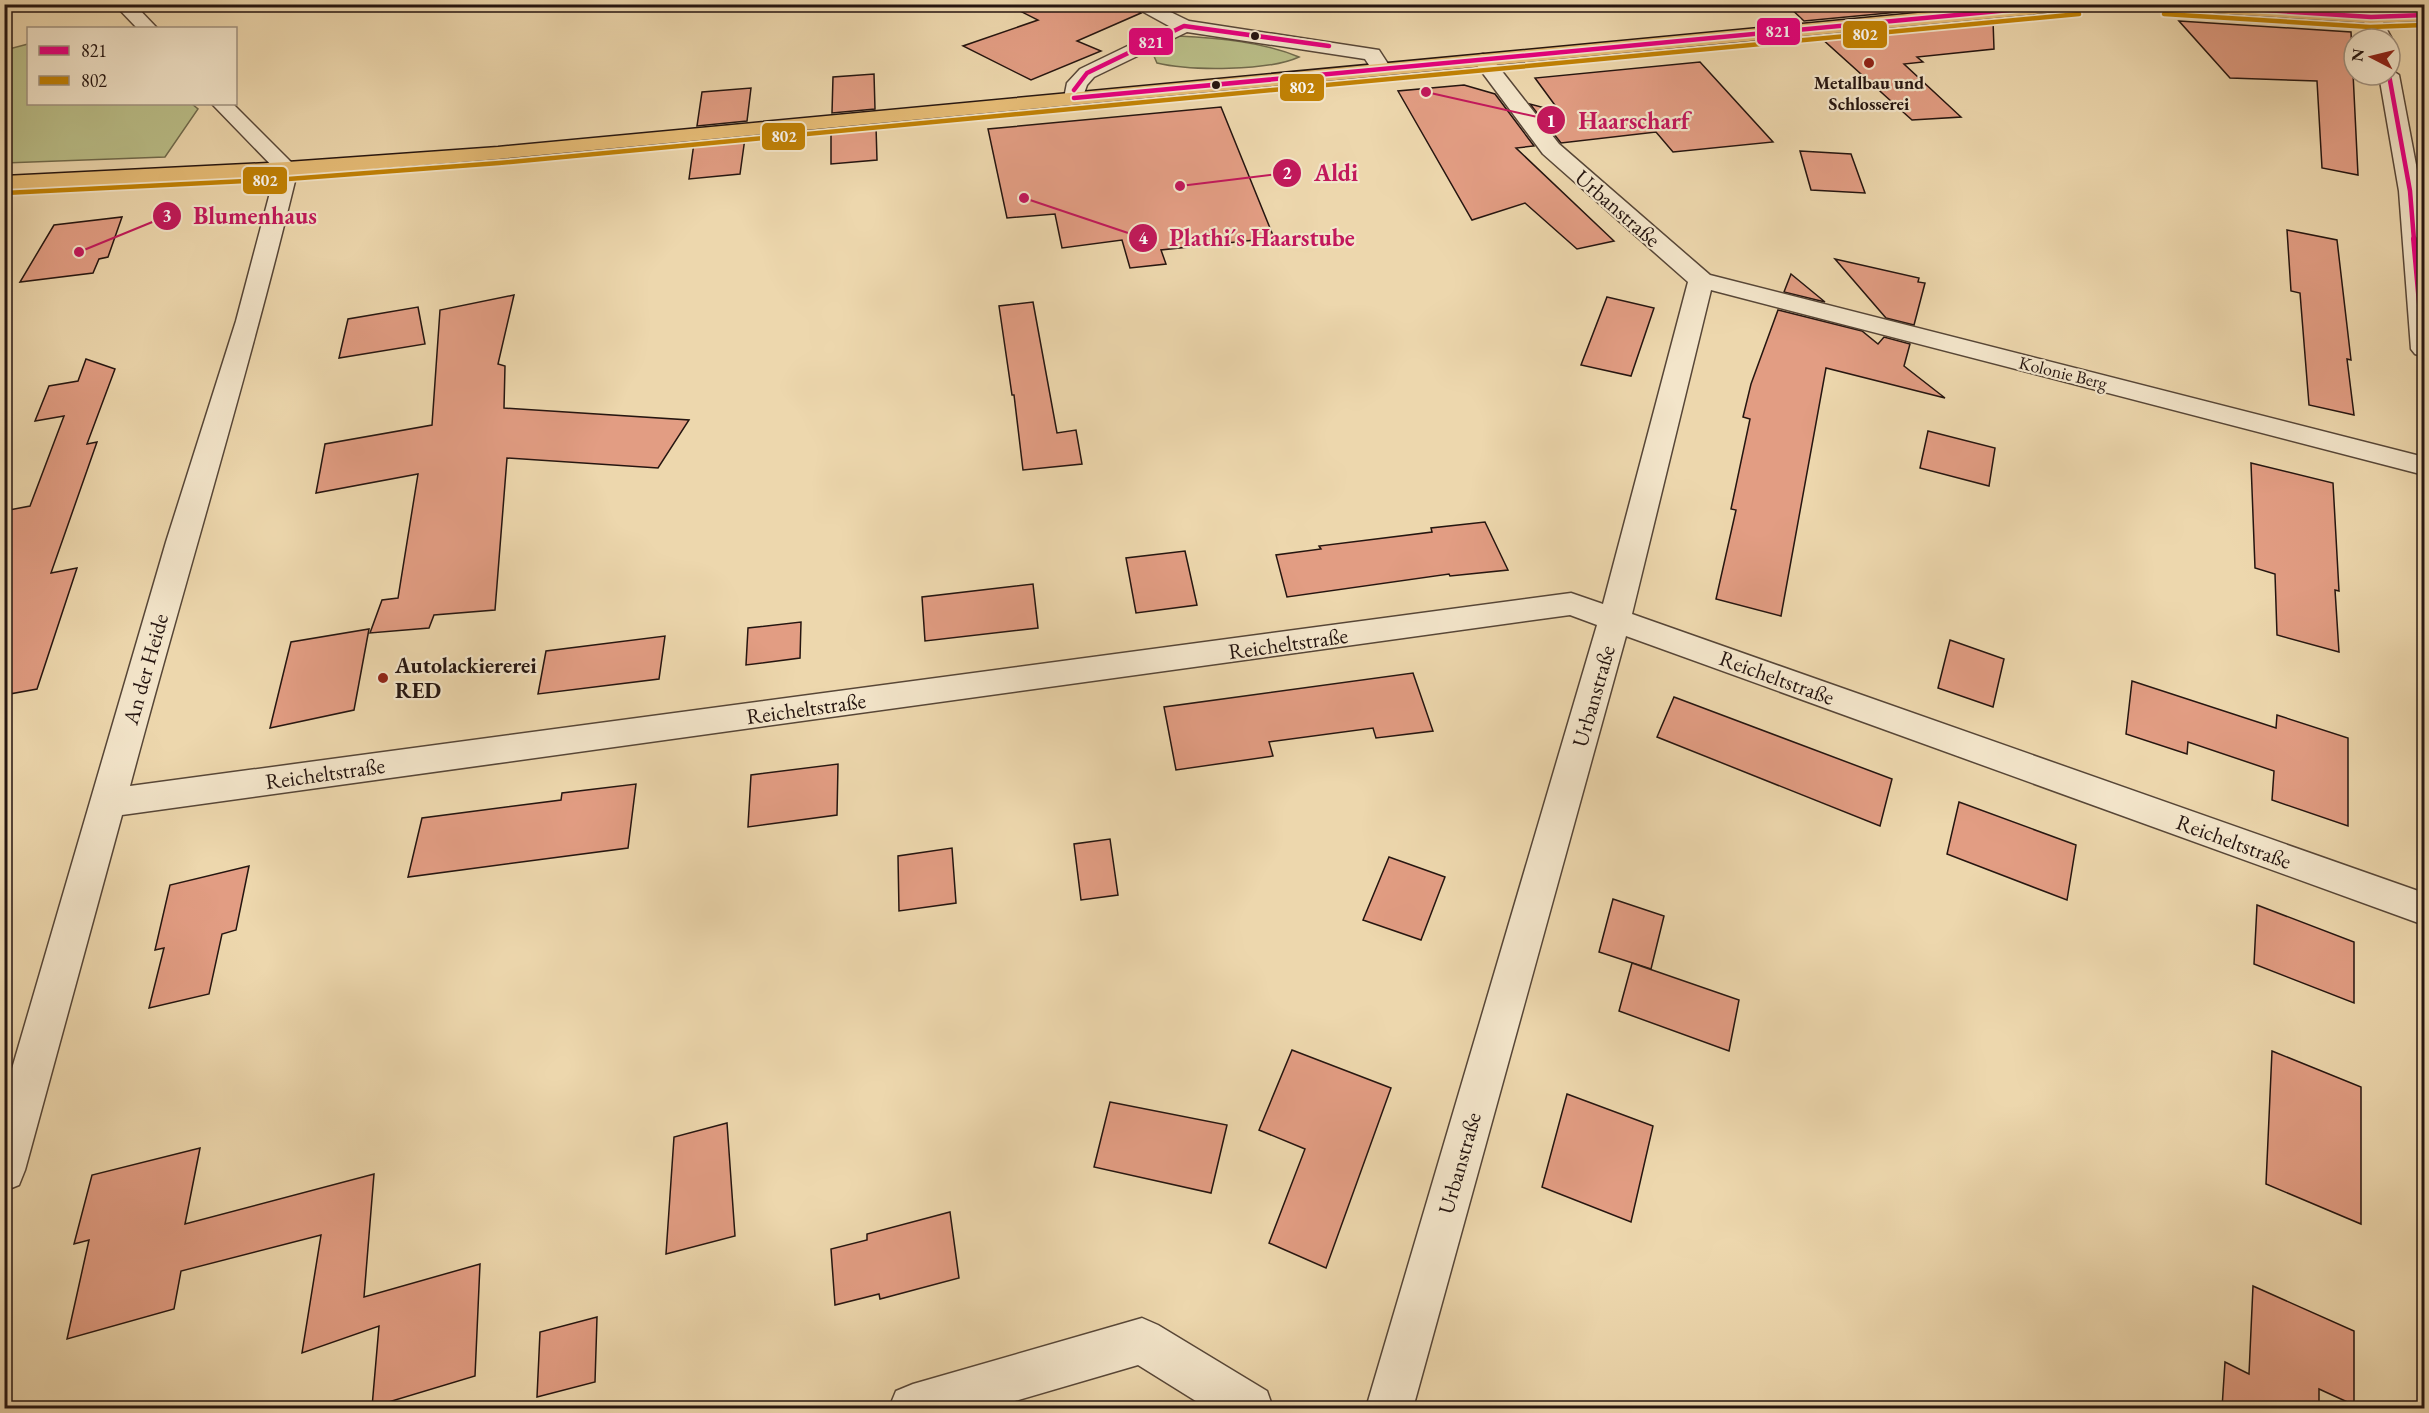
<svg xmlns="http://www.w3.org/2000/svg" width="2429" height="1413" font-family="'EB Garamond',serif">
<rect width="100%" height="100%" fill="#edd7ad"/>
<filter id="stains"><feTurbulence type="fractalNoise" baseFrequency=".00333" numOctaves="4"/><feColorMatrix values="0 0 0 0 .2 0 0 0 0 .09 0 0 0 0 .02 0 0 0 .5 -.17"/></filter>
<radialGradient id="worn" r=".72"><stop offset=".6" stop-color="#630" stop-opacity="0"/><stop offset="1" stop-color="#630" stop-opacity=".3"/></radialGradient>
<g fill="#babe88" stroke="#706a4c" stroke-width="1.5">
<path d="M 1178,36 C 1218,38 1263,42 1299,57 C 1269,71 1190,71 1157,63 L 1153,54 L 1154,47 Z"/>
<path d="M 28,44 L 28,104 L 192,104 L 198,109 L 165,157 L 5,163 L 5,50 Z"/>
</g>
<g fill="#e29d83" stroke="#251510" stroke-width="1.5">
<path d="M 1006,4 L 1127,4 L 1141,13 L 1077,41 L 1101,51 L 1031,80 L 963,46 L 1038,20 Z"/>
<path d="M 1786,4 L 1984,4 L 1804,21 Z"/>
<path d="M 1993,20 L 1994,49 L 1917,57 L 1923,62 L 1904,64 L 1961,117 L 1912,120 L 1820,37 Z"/>
<path d="M 2179,21 L 2351,32 L 2358,175 L 2322,168 L 2317,81 L 2230,78 Z"/>
<path d="M 1700,62 L 1773,142 L 1673,152 L 1656,132 L 1561,143 L 1530,104 L 1560,112 L 1535,78 Z"/>
<path d="M 874,74 L 875,109 L 832,113 L 833,77 Z"/>
<path d="M 1464,85 L 1495,94 L 1534,146 L 1516,148 L 1614,241 L 1577,249 L 1525,203 L 1472,220 L 1398,91 Z"/>
<path d="M 751,88 L 747,121 L 697,126 L 702,92 Z"/>
<path d="M 1221,107 L 1274,238 L 1161,250 L 1166,264 L 1130,268 L 1122,240 L 1062,248 L 1055,214 L 1007,218 L 988,129 Z"/>
<path d="M 876,126 L 877,160 L 831,164 L 831,130 Z"/>
<path d="M 745,138 L 740,174 L 689,179 L 694,143 Z"/>
<path d="M 1800,151 L 1851,154 L 1865,193 L 1811,190 Z"/>
<path d="M 122,217 L 108,257 L 99,259 L 93,273 L 20,282 L 54,225 Z"/>
<path d="M 2287,230 L 2337,240 L 2351,360 L 2347,359 L 2354,415 L 2309,405 L 2300,293 L 2291,291 Z"/>
<path d="M 1835,259 L 1919,278 L 1918,282 L 1925,283 L 1914,325 L 1886,318 Z"/>
<path d="M 1791,274 L 1825,302 L 1784,292 Z"/>
<path d="M 514,295 L 498,364 L 505,366 L 504,408 L 689,420 L 658,468 L 507,458 L 495,610 L 434,615 L 429,628 L 370,633 L 382,600 L 398,598 L 418,474 L 316,493 L 325,444 L 432,425 L 440,310 Z"/>
<path d="M 1607,297 L 1654,308 L 1631,376 L 1581,365 Z"/>
<path d="M 1033,302 L 1057,433 L 1076,430 L 1082,464 L 1023,470 L 1014,395 L 1012,395 L 999,306 Z"/>
<path d="M 418,307 L 425,344 L 339,358 L 348,319 Z"/>
<path d="M 1778,310 L 1862,331 L 1878,344 L 1884,337 L 1910,344 L 1904,366 L 1945,398 L 1826,368 L 1781,616 L 1716,599 L 1736,510 L 1731,509 L 1750,419 L 1743,417 L 1751,384 Z"/>
<path d="M 86,359 L 115,369 L 87,444 L 97,442 L 51,573 L 77,568 L 37,689 L 4,695 L 4,511 L 30,506 L 64,416 L 35,421 L 49,386 L 78,381 Z"/>
<path d="M 1928,431 L 1995,448 L 1989,486 L 1920,468 Z"/>
<path d="M 2251,463 L 2333,483 L 2339,591 L 2335,590 L 2339,652 L 2277,635 L 2275,574 L 2255,568 Z"/>
<path d="M 1485,522 L 1508,570 L 1450,576 L 1449,574 L 1287,597 L 1276,555 L 1321,549 L 1319,546 L 1432,532 L 1431,528 Z"/>
<path d="M 1185,551 L 1197,605 L 1136,613 L 1126,558 Z"/>
<path d="M 1033,584 L 1038,628 L 925,641 L 922,597 Z"/>
<path d="M 801,622 L 800,658 L 746,665 L 748,628 Z"/>
<path d="M 369,629 L 354,710 L 270,728 L 291,642 Z"/>
<path d="M 665,636 L 659,679 L 538,694 L 546,651 Z"/>
<path d="M 1950,640 L 2004,659 L 1993,707 L 1938,688 Z"/>
<path d="M 1413,673 L 1433,731 L 1376,738 L 1373,728 L 1269,742 L 1273,756 L 1176,770 L 1164,707 Z"/>
<path d="M 2132,681 L 2276,728 L 2277,715 L 2348,738 L 2348,826 L 2272,800 L 2274,771 L 2188,742 L 2187,754 L 2126,734 Z"/>
<path d="M 1674,697 L 1892,779 L 1880,826 L 1657,737 Z"/>
<path d="M 838,764 L 837,815 L 748,827 L 751,775 Z"/>
<path d="M 636,784 L 628,848 L 408,877 L 422,818 L 561,800 L 562,793 Z"/>
<path d="M 1959,802 L 2076,845 L 2067,900 L 1947,854 Z"/>
<path d="M 1110,839 L 1118,895 L 1081,900 L 1074,844 Z"/>
<path d="M 952,848 L 956,903 L 899,911 L 898,856 Z"/>
<path d="M 1389,857 L 1445,877 L 1421,940 L 1363,920 Z"/>
<path d="M 249,866 L 236,930 L 222,934 L 209,994 L 149,1008 L 164,948 L 155,950 L 170,885 Z"/>
<path d="M 1613,899 L 1664,916 L 1651,969 L 1599,952 Z"/>
<path d="M 2257,905 L 2354,942 L 2354,1003 L 2254,964 Z"/>
<path d="M 1632,963 L 1739,1000 L 1729,1051 L 1619,1011 Z"/>
<path d="M 1292,1050 L 1391,1088 L 1326,1268 L 1269,1243 L 1305,1149 L 1259,1130 Z"/>
<path d="M 2272,1051 L 2361,1087 L 2361,1224 L 2266,1184 Z"/>
<path d="M 1567,1094 L 1653,1126 L 1631,1222 L 1542,1187 Z"/>
<path d="M 1110,1102 L 1227,1125 L 1211,1193 L 1094,1167 Z"/>
<path d="M 727,1123 L 735,1236 L 666,1254 L 674,1137 Z"/>
<path d="M 200,1148 L 185,1224 L 374,1174 L 364,1297 L 480,1264 L 475,1376 L 372,1407 L 379,1326 L 302,1353 L 321,1235 L 181,1271 L 174,1309 L 67,1339 L 89,1240 L 74,1244 L 92,1175 Z"/>
<path d="M 950,1212 L 959,1278 L 880,1299 L 879,1294 L 835,1305 L 831,1249 L 867,1240 L 867,1234 Z"/>
<path d="M 2253,1286 L 2354,1331 L 2354,1405 L 2319,1389 L 2319,1406 L 2324,1408 L 2222,1408 L 2225,1362 L 2249,1374 Z"/>
<path d="M 597,1317 L 595,1382 L 537,1397 L 540,1332 Z"/>
</g>
<g fill="none" stroke-linecap="round" stroke-linejoin="round">
<defs>
<g id="minor">
<path d="M 114,4 L 134,4 L 157,28 L 137,28 Z"/>
<path d="M 1129,4 L 1154,4 L 1189,21 L 1379,50 L 1392,70 L 1389,74 L 1375,74 L 1365,59 L 1187,32 L 1094,77 L 1087,85 L 1081,102 L 1067,102 L 1064,98 L 1067,83 L 1080,69 L 1169,26 Z"/>
<path d="M 2371,11 L 2378,13 L 2392,39 L 2390,41 L 2390,39 L 2372,39 L 2362,17 Z"/>
<path d="M 1483,54 L 1490,56 L 1559,144 L 1710,275 L 2424,457 L 2424,475 L 1711,290 L 1632,614 L 2424,893 L 2424,925 L 1626,636 L 1413,1408 L 1366,1408 L 1597,625 L 1570,615 L 122,815 L 25,1170 L 19,1185 L 4,1191 L 4,1096 L 166,542 L 236,321 L 276,170 L 212,104 L 233,104 L 298,169 C 248,376 185,580 130,786 L 1571,593 L 1603,604 L 1688,282 L 1543,154 L 1473,60 L 1476,56 Z"/>
<path d="M 2390,69 L 2399,75 L 2421,191 L 2424,224 L 2424,357 L 2415,354 L 2411,349 L 2399,191 L 2379,75 L 2390,75 Z"/>
<path d="M 1142,1318 L 1158,1325 L 1267,1391 L 1273,1408 L 1207,1408 L 1138,1365 L 991,1408 L 889,1408 L 896,1391 L 913,1384 Z"/>
</g>
<g id="major">
<path d="M 2013,4 L 2087,4 L 2078,10 L 498,159 L 287,176 L 4,190 L 4,176 L 287,162 L 498,147 Z"/>
<path d="M 2156,4 L 2262,4 L 2371,11 L 2424,9 L 2424,21 L 2371,23 L 2165,10 Z"/>
</g>
</defs>
<use href="#minor" stroke="#574637" stroke-width="3"/>
<use href="#major" stroke="#251510" stroke-width="3"/>
<use href="#minor" fill="#f3e5ca" fill-rule="evenodd"/>
<use href="#major" fill="#e6bc76" fill-rule="evenodd"/>
<defs>
<g id="bus-1-far1">
<path d="M 2173,4 L 2371,17 L 2424,15"/>
<path d="M 2389,75 L 2410,191 L 2414,240"/>
<path d="M 1074,90 L 1087,73 L 1184,26 L 1329,46"/>
<path d="M 1074,98 L 2073,4"/>
</g>
<path id="bus-1" d="M 2414,239 L 2424,349"/>
<g id="bus-2">
<path d="M 2164,14 L 2370,27 L 2424,25"/>
<path d="M 5,193 L 288,179 L 499,163 L 2079,14"/>
</g>
</defs>
<use href="#bus-1-far1" stroke="#f3e5ca" stroke-width="8"/>
<use href="#bus-1" stroke="#f3e5ca" stroke-width="10"/>
<use href="#bus-2" stroke="#f3e5ca" stroke-width="8"/>
<use href="#bus-1-far1" stroke="#e5007d" stroke-width="4.5"/>
<use href="#bus-1" stroke="#e5007d" stroke-width="6"/>
<use href="#bus-2" stroke="#c28204" stroke-width="4.5"/>
</g>
<g fill="#251510" stroke="#f3e5ca" stroke-width="2">
<circle cx="1255" cy="36" r="5"/>
<circle cx="1216" cy="85" r="5"/>
</g>
<g fill="#8f2418" stroke="#f3e5ca" stroke-width="2">
<circle cx="1869" cy="63" r="6"/>
<circle cx="383" cy="678" r="6"/>
</g>
<g text-anchor="middle" stroke-width="4.5" stroke-linejoin="round" paint-order="stroke">
<g font-size="18" font-weight="bold" fill="#251510" stroke="#f3e5ca">
<text x="1869" y="89">Metallbau und<tspan x="1869" dy="21">Schlosserei</tspan></text>
</g>
<g font-size="18" fill="#251510" stroke="#f3e5ca">
<text transform="translate(2063 373) rotate(14)" y="6">Kolonie Berg</text>
</g>
<g font-size="22" fill="#251510" stroke="#f3e5ca">
<text transform="translate(1618 208) rotate(41)" y="8">Urbanstraße</text>
<text transform="translate(1288 643) rotate(-8)" y="8">Reicheltstraße</text>
<text transform="translate(145 669) rotate(-74)" y="8">An der Heide</text>
<text transform="translate(1777 677) rotate(20)" y="8">Reicheltstraße</text>
<text transform="translate(1593 696) rotate(-74)" y="8">Urbanstraße</text>
<text transform="translate(806 708) rotate(-8)" y="8">Reicheltstraße</text>
<text transform="translate(325 773) rotate(-8)" y="8">Reicheltstraße</text>
<text transform="translate(2234 841) rotate(20)" y="8">Reicheltstraße</text>
<text transform="translate(1459 1163) rotate(-74)" y="8">Urbanstraße</text>
</g>
<g font-size="22" font-weight="bold" fill="#251510" stroke="#f3e5ca" text-anchor="start">
<text x="395" y="673">Autolackiererei<tspan x="395" dy="25">RED</tspan></text>
</g>
</g>
<path fill="none" stroke="#c2185b" stroke-width="2" d="M1426 92L1551 120M1180 186L1287 173M79 252L167 216M1024 198L1143 238"/>
<g fill="#c2185b" stroke="#f3e5ca" stroke-width="2">
<circle cx="1426" cy="92" r="6"/>
<circle cx="1180" cy="186" r="6"/>
<circle cx="79" cy="252" r="6"/>
<circle cx="1024" cy="198" r="6"/>
<circle cx="1551" cy="120" r="15"/>
<circle cx="1287" cy="173" r="15"/>
<circle cx="167" cy="216" r="15"/>
<circle cx="1143" cy="238" r="15"/>
</g>
<g font-size="18" text-anchor="middle" font-weight="bold" fill="#fff">
<text x="1551" y="127">1</text>
<text x="1287" y="179">2</text>
<text x="167" y="222">3</text>
<text x="1143" y="244">4</text>
</g>
<g font-size="24" text-anchor="middle" font-weight="bold" fill="#c2185b" stroke="#f3e5ca" stroke-width="4.5" stroke-linejoin="round" paint-order="stroke">
<text x="1634" y="129">Haarscharf</text>
<text x="1336" y="181">Aldi</text>
<text x="255" y="224">Blumenhaus</text>
<text x="1262" y="246">Plathi´s Haarstube</text>
</g>
<g stroke="#f3e5ca" stroke-width="2">
<rect x="1756" y="17" width="45" height="29" rx="6" fill="#e5007d"/>
<rect x="1842" y="20" width="46" height="29" rx="6" fill="#c28204"/>
<rect x="1128" y="27" width="46" height="29" rx="6" fill="#e5007d"/>
<rect x="1279" y="73" width="46" height="29" rx="6" fill="#c28204"/>
<rect x="761" y="122" width="45" height="29" rx="6" fill="#c28204"/>
<rect x="242" y="166" width="46" height="29" rx="6" fill="#c28204"/>
</g>
<g font-size="16" text-anchor="middle" font-weight="bold" fill="#fff">
<text x="1778" y="37">821</text>
<text x="1865" y="40">802</text>
<text x="1151" y="48">821</text>
<text x="1302" y="93">802</text>
<text x="784" y="142">802</text>
<text x="265" y="186">802</text>
</g>
<rect width="2429" height="1413" fill="none" stroke="#edd7ad" stroke-width="24"/>
<rect x="6" y="6" width="2417" height="1401" fill="none" stroke="#251510" stroke-width="3"/>
<rect x="12" y="12" width="2405" height="1389" fill="none" stroke="#251510" stroke-width="1.5"/>
<rect x="27" y="27" width="210" height="78" fill="#f3e5ca" stroke="#a19280" stroke-width="1.5"/>
<rect x="39" y="46" width="30" height="9" fill="#e5007d" stroke="#a19280" stroke-width="1.5"/>
<text x="81" y="57" font-size="18" fill="#251510">821</text>
<rect x="39" y="76" width="30" height="9" fill="#c28204" stroke="#a19280" stroke-width="1.5"/>
<text x="81" y="87" font-size="18" fill="#251510">802</text>
<g transform="translate(2372 57) rotate(277)"><circle r="28" fill="#f3e5ca" stroke="#a19280" stroke-width="1.5"/>
<path d="M0-4.5L10 22L0 15L-10 22Z" fill="#8f2418"/>
<text y="-9" font-size="16" font-weight="bold" text-anchor="middle" fill="#251510">N</text>
</g>
<rect width="100%" height="100%" filter="url(#stains)"/>
<rect width="100%" height="100%" fill="url(#worn)"/>
</svg>
